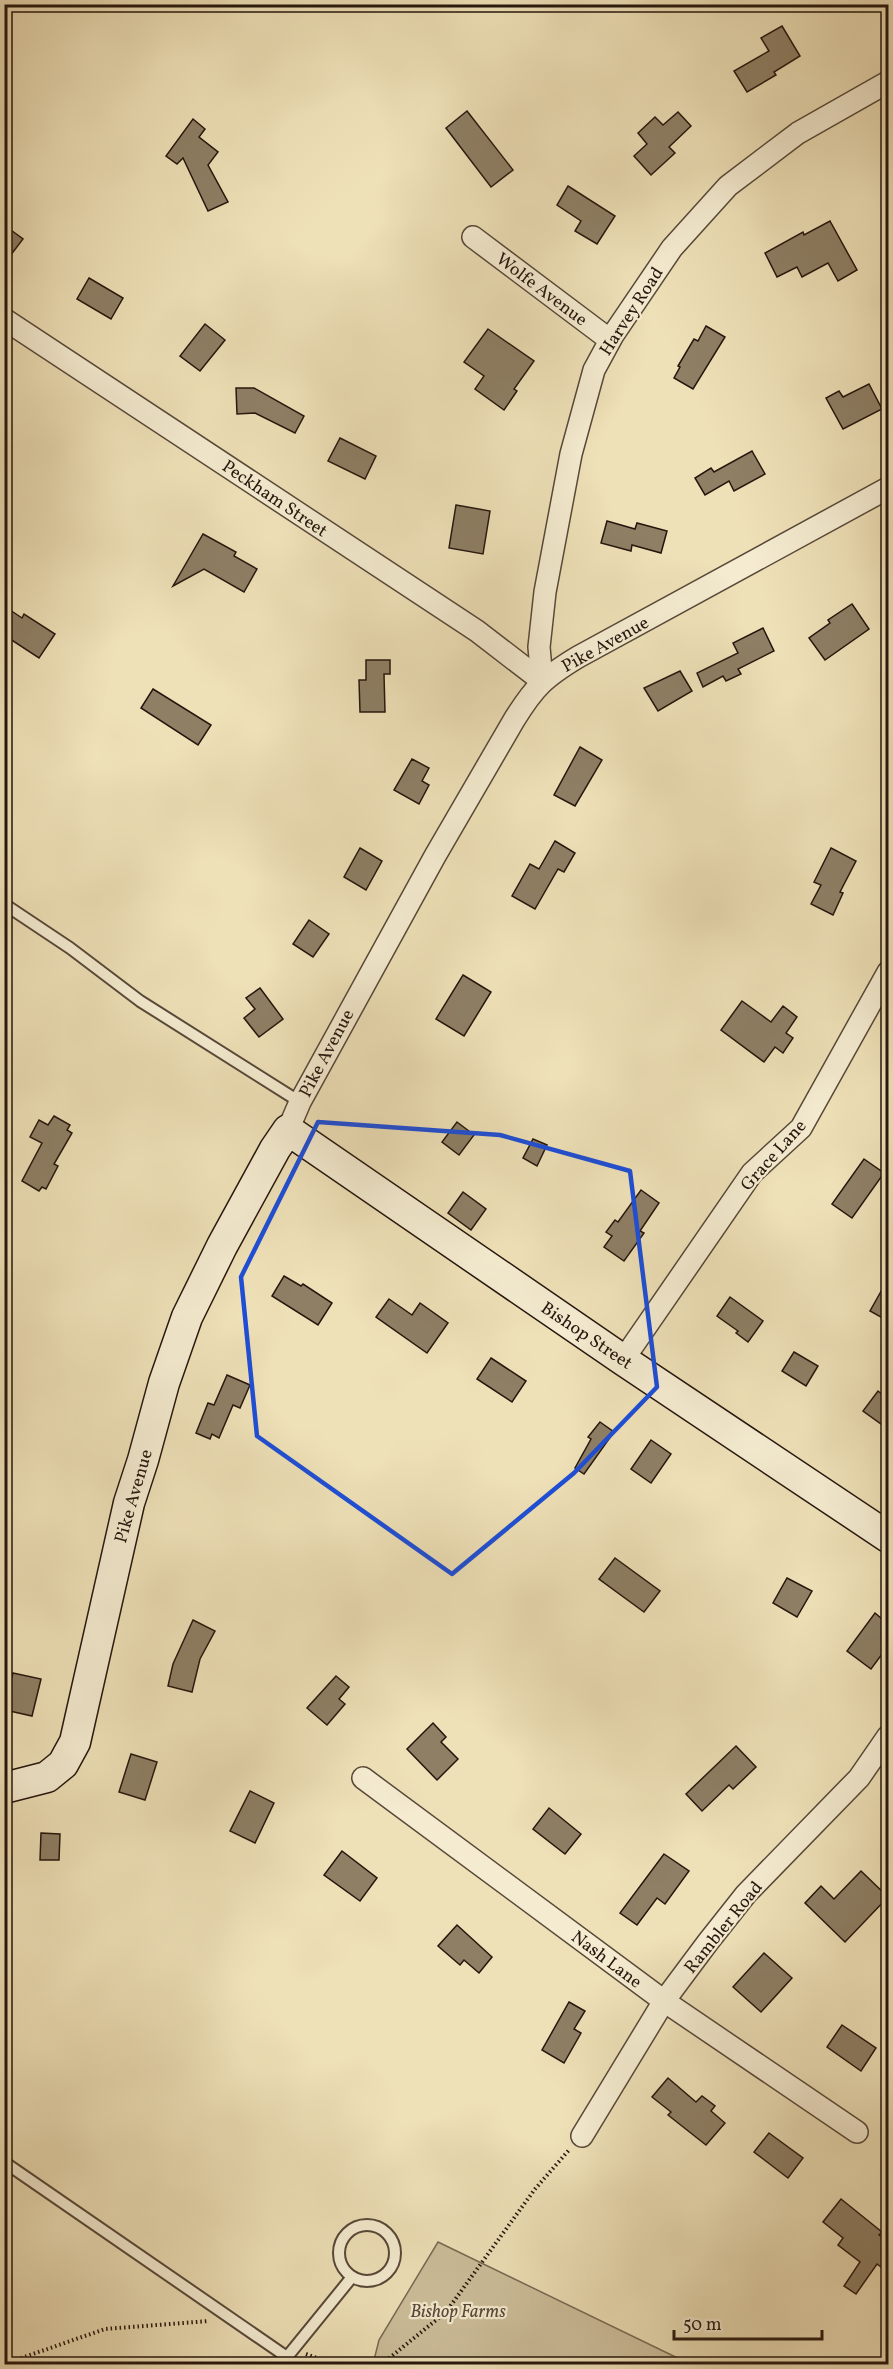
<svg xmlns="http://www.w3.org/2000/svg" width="893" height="2369" font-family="Vollkorn,serif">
<rect width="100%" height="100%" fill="#eee0b7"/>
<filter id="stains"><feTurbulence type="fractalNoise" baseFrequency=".00333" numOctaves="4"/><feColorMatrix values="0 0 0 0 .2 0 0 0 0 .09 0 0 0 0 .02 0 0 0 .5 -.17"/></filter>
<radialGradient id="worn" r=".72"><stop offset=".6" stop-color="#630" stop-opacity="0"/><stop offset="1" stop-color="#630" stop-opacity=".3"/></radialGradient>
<path fill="#ccbe9a" stroke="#786a54" stroke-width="1.5" d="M 438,2242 L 690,2364 L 373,2364 L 379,2340 Z"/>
<g fill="#8e7f65" stroke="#25160d" stroke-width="1.5">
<path d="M 782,26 L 800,56 L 774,72 L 776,75 L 747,92 L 734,71 L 769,51 L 761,38 Z"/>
<path d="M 467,111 L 513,170 L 491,187 L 446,128 Z"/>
<path d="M 678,112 L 691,126 L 669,147 L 675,153 L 651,175 L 634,156 L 647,144 L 638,133 L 655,117 L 663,125 Z"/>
<path d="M 193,119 L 205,129 L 199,137 L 218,152 L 208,165 L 228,202 L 208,211 L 183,158 L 177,164 L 166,156 Z"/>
<path d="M 568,186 L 615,216 L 597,244 L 575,231 L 581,221 L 557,205 Z"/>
<path d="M 830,221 L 857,270 L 838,281 L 828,263 L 802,277 L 797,267 L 777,277 L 765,253 L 803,232 L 804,235 Z"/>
<path d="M 4,225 L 23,239 L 4,264 Z"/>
<path d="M 89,278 L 123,298 L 111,319 L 77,299 Z"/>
<path d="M 205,324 L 225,340 L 200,371 L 180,356 Z"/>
<path d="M 706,326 L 725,337 L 693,389 L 674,378 L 680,367 L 678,366 L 694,339 L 698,341 Z"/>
<path d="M 488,329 L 534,361 L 514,389 L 517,391 L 504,410 L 475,389 L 484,376 L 464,362 Z"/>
<path d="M 869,384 L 882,409 L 843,429 L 826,398 L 839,391 L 843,397 Z"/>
<path d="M 236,388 L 254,388 L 304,416 L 295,433 L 255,413 L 237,414 Z"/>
<path d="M 340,438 L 376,456 L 365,479 L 328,461 Z"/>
<path d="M 752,451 L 765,474 L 734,491 L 729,481 L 705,495 L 695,478 L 711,468 L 714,472 Z"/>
<path d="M 456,505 L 490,511 L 483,554 L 449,548 Z"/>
<path d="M 607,521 L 635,529 L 637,523 L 667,531 L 661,553 L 632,545 L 631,551 L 601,543 Z"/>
<path d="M 203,534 L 236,552 L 234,556 L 257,569 L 244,592 L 204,569 L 173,586 Z"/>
<path d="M 852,604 L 869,629 L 825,660 L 809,638 L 830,623 L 828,620 Z"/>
<path d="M 4,606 L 22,618 L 24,614 L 55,634 L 39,658 L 4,635 Z"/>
<path d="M 763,628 L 774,651 L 738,669 L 741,674 L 726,681 L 723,676 L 703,687 L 697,673 L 738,653 L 733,643 Z"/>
<path d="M 366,660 L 390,660 L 390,674 L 384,674 L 385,712 L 360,712 L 359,680 L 366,680 Z"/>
<path d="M 680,671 L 692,691 L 658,711 L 644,688 Z"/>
<path d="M 153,689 L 211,725 L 198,745 L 141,708 Z"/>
<path d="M 580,747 L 602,760 L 575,806 L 554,795 Z"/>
<path d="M 412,759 L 429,768 L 422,781 L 429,785 L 419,804 L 394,790 Z"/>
<path d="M 555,841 L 575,853 L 564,872 L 558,869 L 535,909 L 512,896 L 530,864 L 539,869 Z"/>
<path d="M 360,848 L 382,861 L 366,890 L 344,877 Z"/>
<path d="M 831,848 L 856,861 L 840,892 L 843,893 L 833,915 L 811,904 L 821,885 L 814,882 Z"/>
<path d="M 309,920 L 329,934 L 313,957 L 293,944 Z"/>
<path d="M 463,975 L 491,992 L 464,1036 L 436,1019 Z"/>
<path d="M 260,988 L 283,1019 L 259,1037 L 244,1018 L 255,1009 L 246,998 Z"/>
<path d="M 742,1001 L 771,1022 L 783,1006 L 797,1017 L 786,1033 L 793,1038 L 783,1053 L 775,1047 L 764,1062 L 721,1030 Z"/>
<path d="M 54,1116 L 70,1125 L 67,1130 L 72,1133 L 54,1164 L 58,1166 L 46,1189 L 42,1187 L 39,1191 L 22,1181 L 42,1143 L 30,1137 L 39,1120 L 48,1125 Z"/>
<path d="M 457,1122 L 474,1135 L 459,1155 L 442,1142 Z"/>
<path d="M 533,1139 L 547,1145 L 537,1166 L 523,1158 Z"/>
<path d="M 864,1159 L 884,1173 L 852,1218 L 832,1204 Z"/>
<path d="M 641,1190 L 659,1203 L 640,1231 L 644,1233 L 624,1261 L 604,1247 L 612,1236 L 606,1232 L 615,1220 L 618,1222 Z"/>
<path d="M 463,1192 L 486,1209 L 471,1230 L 448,1213 Z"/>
<path d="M 284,1276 L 301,1286 L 303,1284 L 332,1303 L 318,1325 L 272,1296 Z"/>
<path d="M 888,1279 L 888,1321 L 870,1311 Z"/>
<path d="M 730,1297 L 763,1321 L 748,1342 L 736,1333 L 738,1331 L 717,1316 Z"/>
<path d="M 389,1299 L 412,1315 L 420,1303 L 448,1323 L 427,1353 L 376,1317 Z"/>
<path d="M 794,1352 L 818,1366 L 806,1386 L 782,1371 Z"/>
<path d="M 491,1358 L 526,1381 L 512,1402 L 477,1379 Z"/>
<path d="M 227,1375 L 250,1385 L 240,1408 L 233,1405 L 219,1438 L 212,1434 L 210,1439 L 196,1433 L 208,1403 L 214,1405 Z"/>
<path d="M 878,1391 L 888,1399 L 888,1429 L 863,1411 Z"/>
<path d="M 600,1422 L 614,1432 L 584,1474 L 575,1468 L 591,1439 L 588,1437 Z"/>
<path d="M 651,1440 L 671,1454 L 651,1483 L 631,1469 Z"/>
<path d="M 615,1558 L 660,1591 L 644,1612 L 599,1579 Z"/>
<path d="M 787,1578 L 812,1591 L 797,1617 L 773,1603 Z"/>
<path d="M 875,1613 L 888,1624 L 888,1646 L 871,1669 L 847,1651 Z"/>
<path d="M 193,1620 L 215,1631 L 200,1659 L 192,1692 L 168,1686 L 173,1664 Z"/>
<path d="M 13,1673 L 41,1679 L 32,1716 L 5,1710 L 8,1700 L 4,1700 L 4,1683 L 10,1684 Z"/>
<path d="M 336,1676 L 349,1687 L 339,1699 L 345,1704 L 327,1725 L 307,1708 Z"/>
<path d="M 433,1723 L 446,1737 L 441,1742 L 458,1759 L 437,1780 L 407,1749 Z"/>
<path d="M 736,1746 L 756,1767 L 733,1789 L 729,1785 L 702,1811 L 686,1794 Z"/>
<path d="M 131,1754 L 157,1762 L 145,1800 L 119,1792 Z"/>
<path d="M 250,1791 L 274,1803 L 255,1843 L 230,1831 Z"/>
<path d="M 549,1808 L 581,1834 L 565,1854 L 533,1829 Z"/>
<path d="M 41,1833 L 60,1834 L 59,1860 L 40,1860 Z"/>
<path d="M 342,1851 L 377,1878 L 360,1901 L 324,1875 Z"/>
<path d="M 664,1854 L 689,1871 L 665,1904 L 657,1898 L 637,1925 L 620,1913 Z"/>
<path d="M 861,1871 L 888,1897 L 845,1942 L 805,1903 L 821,1886 L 834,1899 Z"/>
<path d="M 457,1925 L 492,1957 L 479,1973 L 464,1960 L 460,1965 L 438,1946 Z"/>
<path d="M 764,1953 L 792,1978 L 761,2012 L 733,1987 Z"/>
<path d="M 569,2002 L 585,2011 L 574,2029 L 581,2033 L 564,2063 L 542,2050 Z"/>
<path d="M 842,2025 L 876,2048 L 861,2071 L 827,2047 Z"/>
<path d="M 668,2078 L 696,2102 L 702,2096 L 715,2106 L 711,2111 L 725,2123 L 706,2145 L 668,2115 L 671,2112 L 652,2097 Z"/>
<path d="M 769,2133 L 803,2158 L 788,2178 L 754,2152 Z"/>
<path d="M 841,2199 L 882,2232 L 879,2235 L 888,2242 L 888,2257 L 881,2267 L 877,2264 L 856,2294 L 844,2286 L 860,2262 L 838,2245 L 843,2238 L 823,2222 Z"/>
</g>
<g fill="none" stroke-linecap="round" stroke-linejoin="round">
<defs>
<g id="lane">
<path d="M 4,904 L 70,948 L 140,1001 L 300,1102"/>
<path d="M 4,2162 L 287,2357 L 281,2364"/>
<circle cx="367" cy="2253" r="28"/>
<path d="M 287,2357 L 352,2277"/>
</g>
<g id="street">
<path d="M 473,237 L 610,340"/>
<path d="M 4,319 L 477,631 L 542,681"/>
<path d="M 542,681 L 539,647 L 545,592 L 571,454 L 594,370 L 613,335 L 672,248 L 728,186 L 798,133 L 888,82"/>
<path d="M 288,1130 L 300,1102 L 435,856 L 514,720 C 535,686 545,677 578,657 L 888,488"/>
<path d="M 623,1360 L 752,1173 L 801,1128 L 888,972"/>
<path d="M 363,1778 L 664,2001 L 857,2132"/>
<path d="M 582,2136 L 664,2001 L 708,1942 L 746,1894 L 859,1778 L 888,1736"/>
</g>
<path id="secondary" d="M 4,1788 L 47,1777 L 63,1764 L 75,1742 L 129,1503 L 143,1460 L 164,1383 L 187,1317 L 222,1246 L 275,1149 L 288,1130 L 623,1360 L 888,1537"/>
</defs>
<use href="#lane" stroke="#574838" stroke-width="14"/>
<use href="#street" stroke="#574838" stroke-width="24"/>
<use href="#secondary" stroke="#25160d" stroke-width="33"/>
<g stroke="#25160d" stroke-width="4" stroke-dasharray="1.5 3" stroke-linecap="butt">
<path d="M 306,2354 L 333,2364"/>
<path d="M 4,2364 L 105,2329 L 209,2321"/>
<path d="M 382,2364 L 446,2312 L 535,2189 L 569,2150"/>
</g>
<use href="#lane" stroke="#f4ebd0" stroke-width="10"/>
<use href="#street" stroke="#f4ebd0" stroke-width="21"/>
<use href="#secondary" stroke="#f4ebd0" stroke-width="30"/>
</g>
<path fill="none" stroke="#1d4ed8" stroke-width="4.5" stroke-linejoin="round" d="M 318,1122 L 500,1135 L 630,1171 L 657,1387 L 574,1473 L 452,1574 L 257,1436 L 241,1277 Z"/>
<g text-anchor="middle" stroke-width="4.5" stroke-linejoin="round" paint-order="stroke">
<g font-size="18" fill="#25160d" stroke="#f4ebd0">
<text transform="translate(542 289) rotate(37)" y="6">Wolfe Avenue</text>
<text transform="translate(631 311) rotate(-57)" y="6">Harvey Road</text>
<text transform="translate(275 498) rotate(34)" y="6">Peckham Street</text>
<text transform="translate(605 644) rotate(-29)" y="6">Pike Avenue</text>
<text transform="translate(326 1053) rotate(-62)" y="6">Pike Avenue</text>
<text transform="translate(773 1155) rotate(-48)" y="6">Grace Lane</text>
<text transform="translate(587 1335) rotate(34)" y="6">Bishop Street</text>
<text transform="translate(133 1496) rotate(-74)" y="6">Pike Avenue</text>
<text transform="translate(723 1927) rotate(-51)" y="6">Rambler Road</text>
<text transform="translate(607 1959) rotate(37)" y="6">Nash Lane</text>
</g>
<g font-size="18" font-style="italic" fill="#574837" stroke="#f4ebd0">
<text x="458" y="2317">Bishop Farms</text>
</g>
</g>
<rect width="893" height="2369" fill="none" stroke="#eee0b7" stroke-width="24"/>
<rect x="6" y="6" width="881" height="2357" fill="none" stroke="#25160d" stroke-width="3"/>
<rect x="12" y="12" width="869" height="2345" fill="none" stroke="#25160d" stroke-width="1.5"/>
<path d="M674 2330v9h148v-9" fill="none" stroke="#25160d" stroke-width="3"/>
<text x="683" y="2330" font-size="18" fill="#25160d" stroke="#f4ebd0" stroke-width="4.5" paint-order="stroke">50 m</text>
<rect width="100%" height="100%" filter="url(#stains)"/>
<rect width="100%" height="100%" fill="url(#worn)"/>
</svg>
